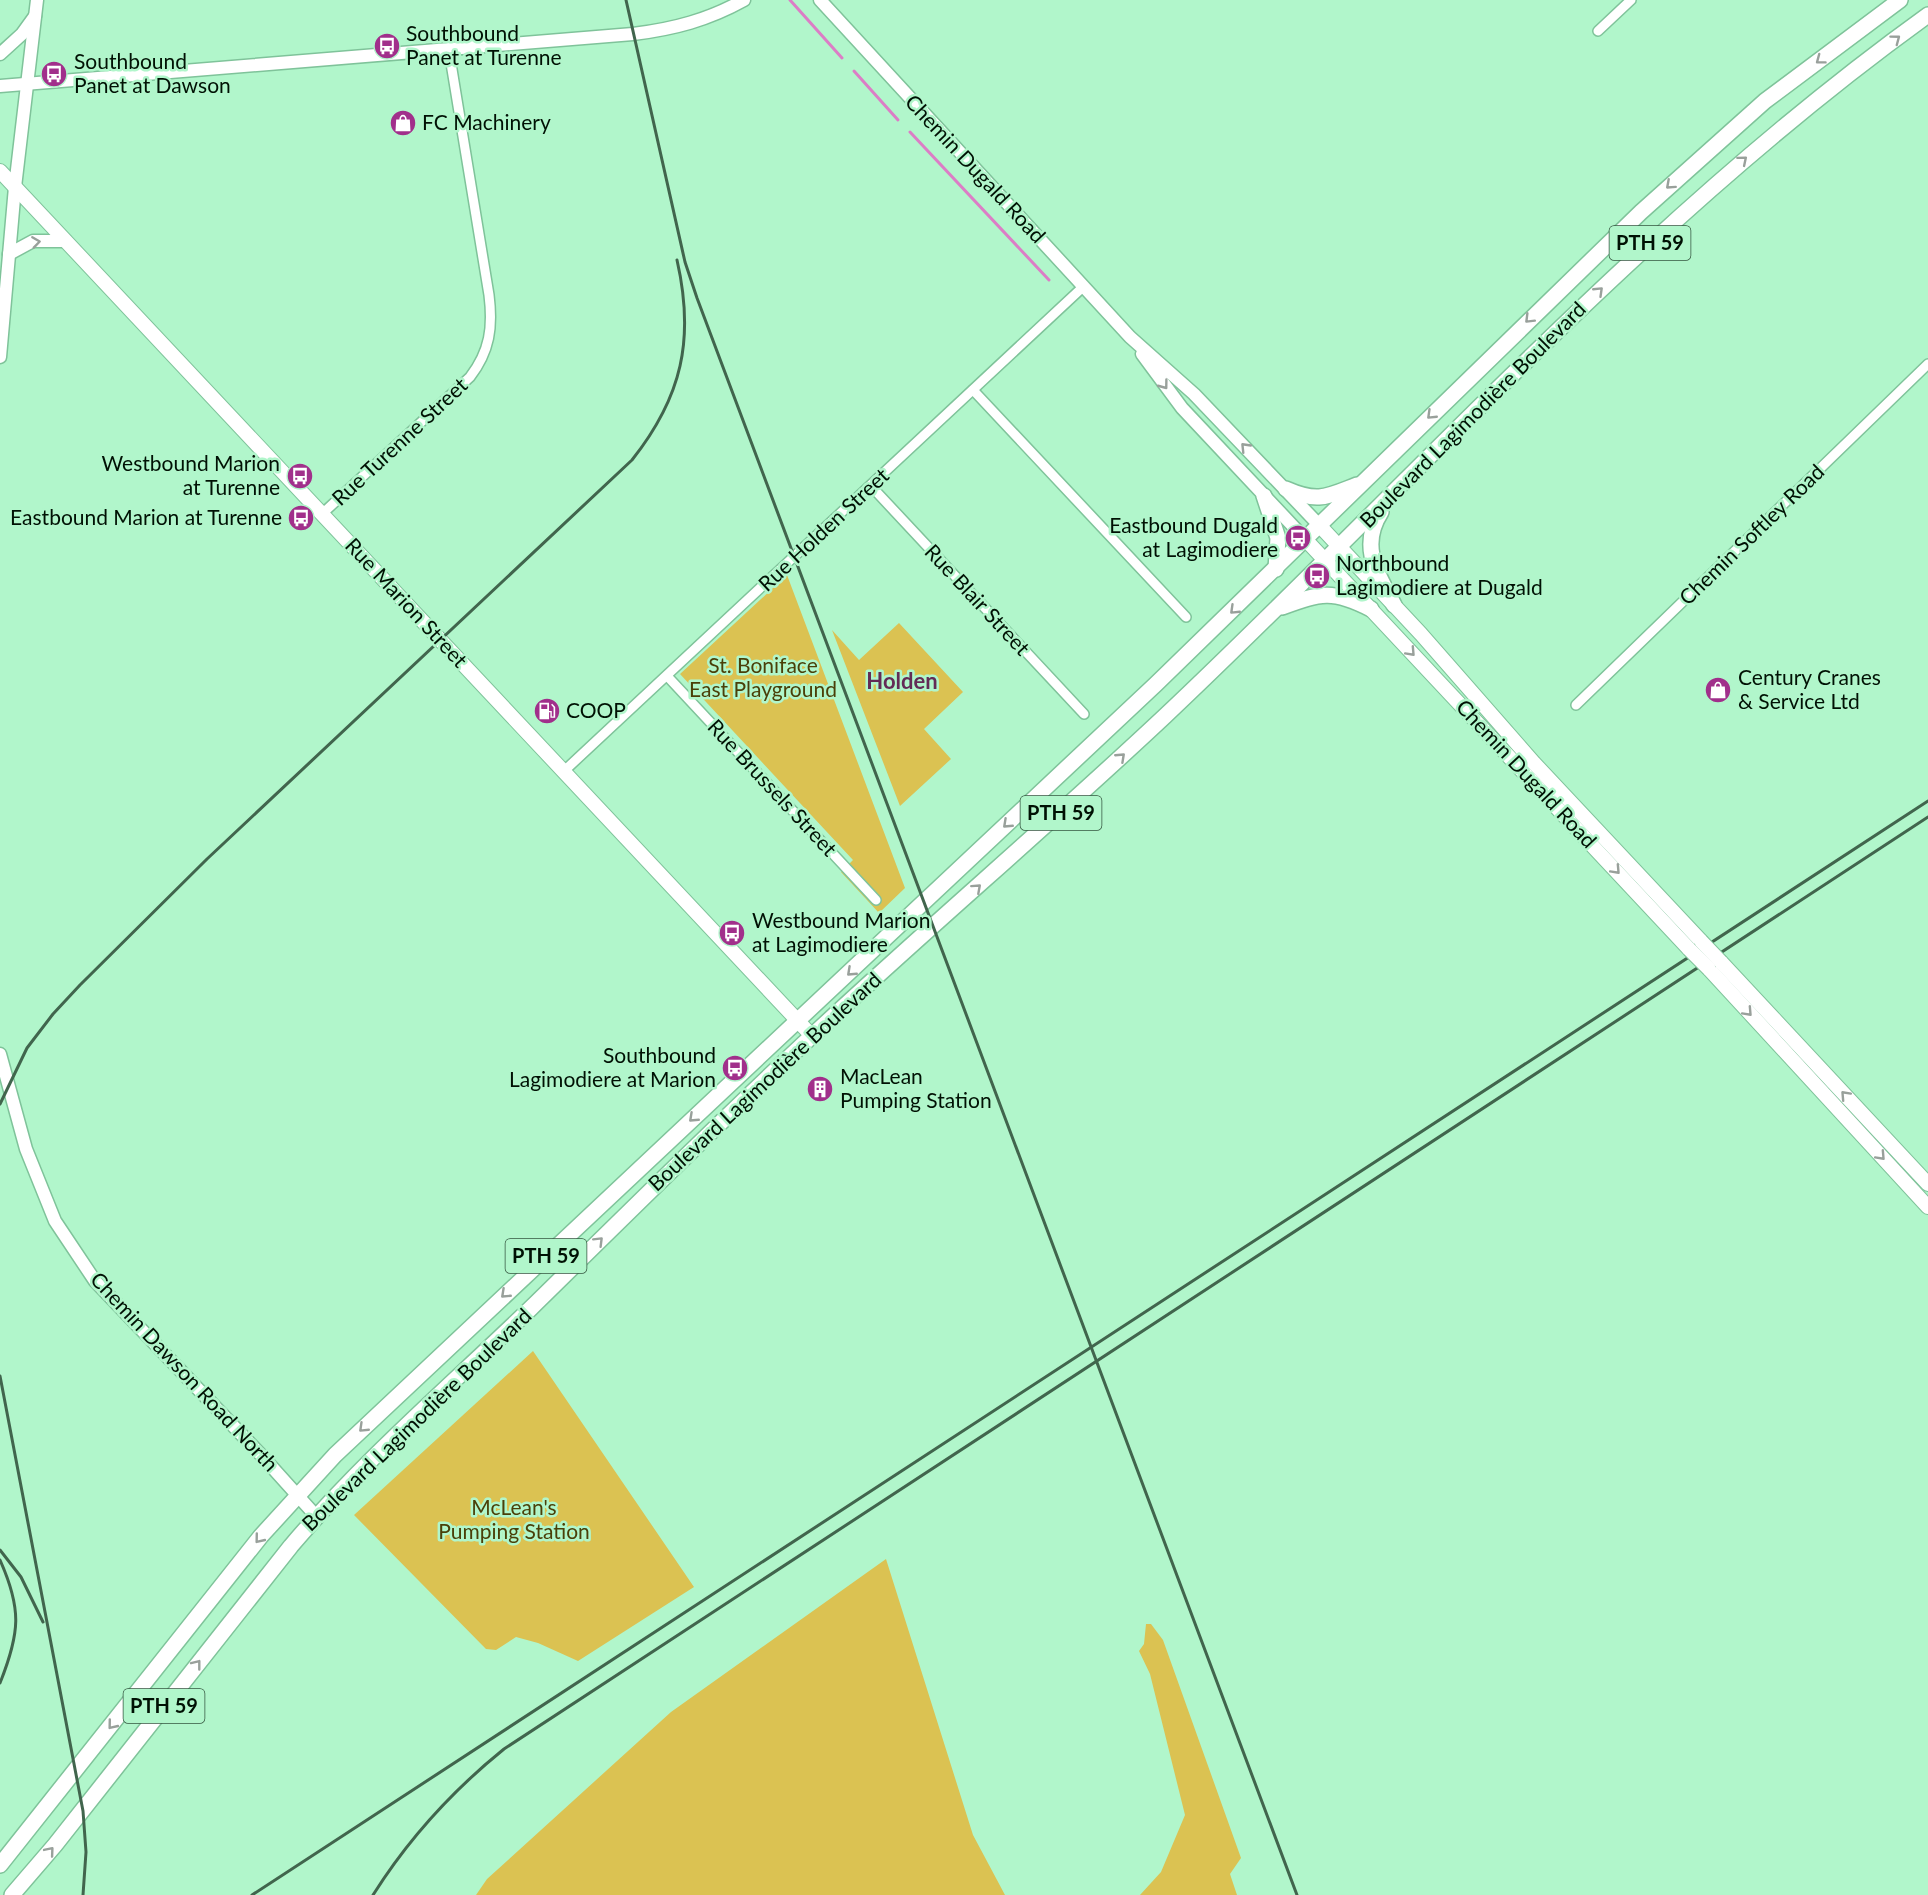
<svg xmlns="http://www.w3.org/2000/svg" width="1928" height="1895" font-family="Lato,sans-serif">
<rect width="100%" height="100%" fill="#b1f6cb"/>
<g fill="#dbc252">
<path d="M 787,575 L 905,888 L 879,913 L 841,872 L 853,860 L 680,674 Z"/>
<path d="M 899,623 L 963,692 L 924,729 L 951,759 L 900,806 L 832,630 L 859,660 Z"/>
<path d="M 533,1351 L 694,1587 L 578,1661 L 538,1643 L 516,1637 L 496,1650 L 486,1649 L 354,1515 Z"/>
<path d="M 886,1559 L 973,1835 L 1005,1895 L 476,1895 L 487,1879 L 671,1712 Z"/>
<path d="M 1146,1624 L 1151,1624 L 1163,1640 L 1241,1858 L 1230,1874 L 1237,1895 L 1140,1895 L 1161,1872 L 1185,1815 L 1150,1674 L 1139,1651 L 1144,1644 Z"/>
</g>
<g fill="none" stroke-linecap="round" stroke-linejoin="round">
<g stroke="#dc7dc6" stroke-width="3">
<path d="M 790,0 L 842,58"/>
<path d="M 854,71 L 898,120"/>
<path d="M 910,132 L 1049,280"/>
</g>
<defs>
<g id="minor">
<path d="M 1598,31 L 1631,0"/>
<path d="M 973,390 L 1186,617"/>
<path d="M 871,486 L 1084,714"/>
<path d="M 322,514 L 470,377 C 490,351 493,327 489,295 L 449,51"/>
<path d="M 668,677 L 876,900"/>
<path d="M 1576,705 L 1928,364"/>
<path d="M 563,772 L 1084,286"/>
</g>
<g id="tertiary">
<path d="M 820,0 L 1130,337 L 1194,394 L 1320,526"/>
<path d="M 0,54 L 22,34 L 35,16"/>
<path d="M 0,86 L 633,34 C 674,29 708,20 744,0"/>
<path d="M 9,254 L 33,241 L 66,241"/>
<path d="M 1142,354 L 1182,408 L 1306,540"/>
<path d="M 0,357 L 15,187 L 37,0"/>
<path d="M 0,1054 L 26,1149 L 55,1221 L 95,1281 L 262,1456 L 316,1516"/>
</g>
<g id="secondary">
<path d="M 0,171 L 812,1036"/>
<path d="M 1320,526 L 1421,634 L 1534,763 L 1701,941"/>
<path d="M 1306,540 L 1689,949"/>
<path d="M 1721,962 L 1928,1184"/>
<path d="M 1709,969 L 1928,1207"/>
</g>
<g id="primary">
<path d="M 1286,489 C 1318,503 1326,497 1357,485"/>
<path d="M 1264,496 L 1278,538 L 1276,569"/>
<path d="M 1381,512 C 1359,546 1377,573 1394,605"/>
<path d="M 1282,607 C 1321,593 1332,589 1371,609"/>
<path d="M 0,1865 L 261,1536 L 335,1455 L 1156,684 L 1641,212 L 1765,101 L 1900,0"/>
<path d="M 12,1895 L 55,1845 L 291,1546 C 364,1460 450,1386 531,1308 C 625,1216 718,1123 814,1034 C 930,926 1050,824 1165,716 C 1416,479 1647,217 1928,15"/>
</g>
</defs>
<use href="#minor" stroke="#7fc39a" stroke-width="12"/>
<use href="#tertiary" stroke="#7fc39a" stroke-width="15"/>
<use href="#secondary" stroke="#7fc39a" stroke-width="16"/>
<use href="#primary" stroke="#7fc39a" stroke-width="18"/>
<use href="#minor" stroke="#fff" stroke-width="9"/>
<use href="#tertiary" stroke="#fff" stroke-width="12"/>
<use href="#secondary" stroke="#fff" stroke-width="14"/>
<use href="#primary" stroke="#fff" stroke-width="15"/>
<g stroke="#41654d" stroke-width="3">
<path d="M 626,0 L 685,262 L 697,298 L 1297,1895"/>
<path d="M 0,1104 L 27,1048 L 53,1014 L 80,985 L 207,859 L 632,460 C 682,397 695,339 677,260"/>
<path d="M 0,1376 L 83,1811 L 86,1852 L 83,1895"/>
<path d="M 0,1550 L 21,1577 L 43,1622"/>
<path d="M 0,1560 C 22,1609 20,1633 0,1683"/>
<path d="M 252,1895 L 1928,801"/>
<path d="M 373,1895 C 409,1838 452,1791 504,1749 L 1928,817"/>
</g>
<defs>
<g id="secondary-bridge">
<path d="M 1701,941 L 1721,962"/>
<path d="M 1689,949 L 1709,969"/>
</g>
</defs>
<use href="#secondary-bridge" stroke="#7fc39a" stroke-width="16" stroke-linecap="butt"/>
<use href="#secondary-bridge" stroke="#fff" stroke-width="14"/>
</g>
<defs><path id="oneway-chevron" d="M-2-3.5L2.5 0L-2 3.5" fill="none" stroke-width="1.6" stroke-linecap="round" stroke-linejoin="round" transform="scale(1.5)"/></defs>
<g stroke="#99a09b">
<use href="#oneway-chevron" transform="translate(1896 39) rotate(-37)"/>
<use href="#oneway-chevron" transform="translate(1820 60) rotate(143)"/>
<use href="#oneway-chevron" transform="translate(1743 160) rotate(-40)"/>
<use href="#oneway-chevron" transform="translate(1670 185) rotate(138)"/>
<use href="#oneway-chevron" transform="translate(36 242) rotate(-8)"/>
<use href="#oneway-chevron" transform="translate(1599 291) rotate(-44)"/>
<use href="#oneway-chevron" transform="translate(1529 319) rotate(135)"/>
<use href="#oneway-chevron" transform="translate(1164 385) rotate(53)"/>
<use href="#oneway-chevron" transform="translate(1431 415) rotate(136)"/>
<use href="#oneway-chevron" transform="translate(1245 447) rotate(-134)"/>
<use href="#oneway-chevron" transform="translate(1234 610) rotate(136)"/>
<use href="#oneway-chevron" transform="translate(1411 652) rotate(47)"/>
<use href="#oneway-chevron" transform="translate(1121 757) rotate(-43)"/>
<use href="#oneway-chevron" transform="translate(1007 824) rotate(137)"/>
<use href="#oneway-chevron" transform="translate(1616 870) rotate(47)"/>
<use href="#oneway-chevron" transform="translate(977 888) rotate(-42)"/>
<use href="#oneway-chevron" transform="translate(851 972) rotate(137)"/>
<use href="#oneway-chevron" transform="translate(1748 1012) rotate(47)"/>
<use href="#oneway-chevron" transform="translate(1845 1095) rotate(-133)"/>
<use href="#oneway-chevron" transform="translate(693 1118) rotate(137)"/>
<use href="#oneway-chevron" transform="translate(1881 1156) rotate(47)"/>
<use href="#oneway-chevron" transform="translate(599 1241) rotate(-45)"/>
<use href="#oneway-chevron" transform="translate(505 1294) rotate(137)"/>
<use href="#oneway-chevron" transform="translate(363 1428) rotate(136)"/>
<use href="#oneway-chevron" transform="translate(259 1539) rotate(129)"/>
<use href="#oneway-chevron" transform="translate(197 1664) rotate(-52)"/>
<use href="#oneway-chevron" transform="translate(112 1725) rotate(129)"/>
<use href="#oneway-chevron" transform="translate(50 1851) rotate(-50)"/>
</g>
<defs>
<symbol id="bus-disc" viewBox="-11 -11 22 22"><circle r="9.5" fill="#a12f8b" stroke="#b1f6cb"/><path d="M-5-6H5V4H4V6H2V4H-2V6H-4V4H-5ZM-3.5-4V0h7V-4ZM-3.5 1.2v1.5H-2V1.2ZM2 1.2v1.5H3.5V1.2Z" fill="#fff"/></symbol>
<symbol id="shop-disc" viewBox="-11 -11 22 22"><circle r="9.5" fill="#a12f8b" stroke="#b1f6cb"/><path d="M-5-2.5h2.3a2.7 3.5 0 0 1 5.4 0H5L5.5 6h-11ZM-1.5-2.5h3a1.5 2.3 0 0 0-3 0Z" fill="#fff"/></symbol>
<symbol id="fuel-disc" viewBox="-11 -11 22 22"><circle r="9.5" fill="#a12f8b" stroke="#b1f6cb"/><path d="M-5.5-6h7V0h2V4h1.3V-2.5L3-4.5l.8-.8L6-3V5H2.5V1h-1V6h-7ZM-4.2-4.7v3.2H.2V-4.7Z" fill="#fff"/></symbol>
<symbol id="building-disc" viewBox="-11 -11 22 22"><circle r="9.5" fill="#a12f8b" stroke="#b1f6cb"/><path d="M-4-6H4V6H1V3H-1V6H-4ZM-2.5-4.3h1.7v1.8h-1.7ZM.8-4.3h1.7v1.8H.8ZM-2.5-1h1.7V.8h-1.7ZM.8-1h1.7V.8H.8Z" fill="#fff"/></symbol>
</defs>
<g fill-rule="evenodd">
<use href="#bus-disc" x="372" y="31" width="30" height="30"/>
<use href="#bus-disc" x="39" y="59" width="30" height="30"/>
<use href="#shop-disc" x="388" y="108" width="30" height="30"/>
<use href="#bus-disc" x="285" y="461" width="30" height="30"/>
<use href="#bus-disc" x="286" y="503" width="30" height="30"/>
<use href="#bus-disc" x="1283" y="523" width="30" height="30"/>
<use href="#bus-disc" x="1302" y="561" width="30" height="30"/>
<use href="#shop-disc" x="1703" y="675" width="30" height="30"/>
<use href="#fuel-disc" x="532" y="696" width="30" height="30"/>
<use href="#bus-disc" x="717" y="918" width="30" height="30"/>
<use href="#bus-disc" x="720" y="1053" width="30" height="30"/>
<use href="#building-disc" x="805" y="1074" width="30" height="30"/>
</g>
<g text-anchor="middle" stroke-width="5" stroke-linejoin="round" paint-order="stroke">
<g fill="#b1f6cb" stroke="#355640" stroke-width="1.5">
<rect x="1609.5" y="226" width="81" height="34" rx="4.5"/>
<rect x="1020.5" y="796" width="81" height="34" rx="4.5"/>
<rect x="505.5" y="1239" width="81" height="34" rx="4.5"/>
<rect x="123.5" y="1689" width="81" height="34" rx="4.5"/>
</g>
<g font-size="20" font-weight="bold" fill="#001104">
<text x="1650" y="250">PTH 59</text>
<text x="1061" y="820">PTH 59</text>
<text x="546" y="1263">PTH 59</text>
<text x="164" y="1713">PTH 59</text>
</g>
<g font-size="21" fill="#001104" stroke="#b1f6cb" text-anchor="start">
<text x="406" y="41">Southbound<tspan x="406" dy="24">Panet at Turenne</tspan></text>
<text x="74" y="69">Southbound<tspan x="74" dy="24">Panet at Dawson</tspan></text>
<text x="422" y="130">FC Machinery</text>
<text x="280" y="471" text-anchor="end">Westbound Marion<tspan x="280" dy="24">at Turenne</tspan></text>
<text x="282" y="525" text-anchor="end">Eastbound Marion at Turenne</text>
<text x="1278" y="533" text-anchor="end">Eastbound Dugald<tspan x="1278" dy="24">at Lagimodiere</tspan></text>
<text x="1336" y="571">Northbound<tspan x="1336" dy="24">Lagimodiere at Dugald</tspan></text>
<text x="1738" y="685">Century Cranes<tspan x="1738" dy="24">&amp; Service Ltd</tspan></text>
<text x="566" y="718">COOP</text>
<text x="752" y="928">Westbound Marion<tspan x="752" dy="24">at Lagimodiere</tspan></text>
<text x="716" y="1063" text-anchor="end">Southbound<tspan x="716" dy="24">Lagimodiere at Marion</tspan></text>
<text x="840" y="1084">MacLean<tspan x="840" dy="24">Pumping Station</tspan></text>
</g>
<g font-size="21" fill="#001104" stroke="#b1f6cb">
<text transform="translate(975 169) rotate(47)" y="7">Chemin Dugald Road</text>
<text transform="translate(1473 415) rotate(-45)" y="7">Boulevard Lagimodière Boulevard</text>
<text transform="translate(400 442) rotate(-43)" y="7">Rue Turenne Street</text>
<text transform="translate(824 530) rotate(-43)" y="7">Rue Holden Street</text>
<text transform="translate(1752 535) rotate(-44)" y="7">Chemin Softley Road</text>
<text transform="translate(977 600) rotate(47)" y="7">Rue Blair Street</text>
<text transform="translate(406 603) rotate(47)" y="7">Rue Marion Street</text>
<text transform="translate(1526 774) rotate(47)" y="7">Chemin Dugald Road</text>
<text transform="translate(772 788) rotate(47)" y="7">Rue Brussels Street</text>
<text transform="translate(765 1082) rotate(-43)" y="7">Boulevard Lagimodière Boulevard</text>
<text transform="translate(184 1372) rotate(47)" y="7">Chemin Dawson Road North</text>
<text transform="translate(417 1420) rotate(-44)" y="7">Boulevard Lagimodière Boulevard</text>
</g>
<g font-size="21" fill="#4a3f08" stroke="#b1f6cb">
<text x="763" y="673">St. Boniface<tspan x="763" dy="24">East Playground</tspan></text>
<text x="514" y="1515">McLean's<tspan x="514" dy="24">Pumping Station</tspan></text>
</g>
<g font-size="22" font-weight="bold" fill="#632b56" stroke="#b1f6cb">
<text x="902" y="689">Holden</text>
</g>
</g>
</svg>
